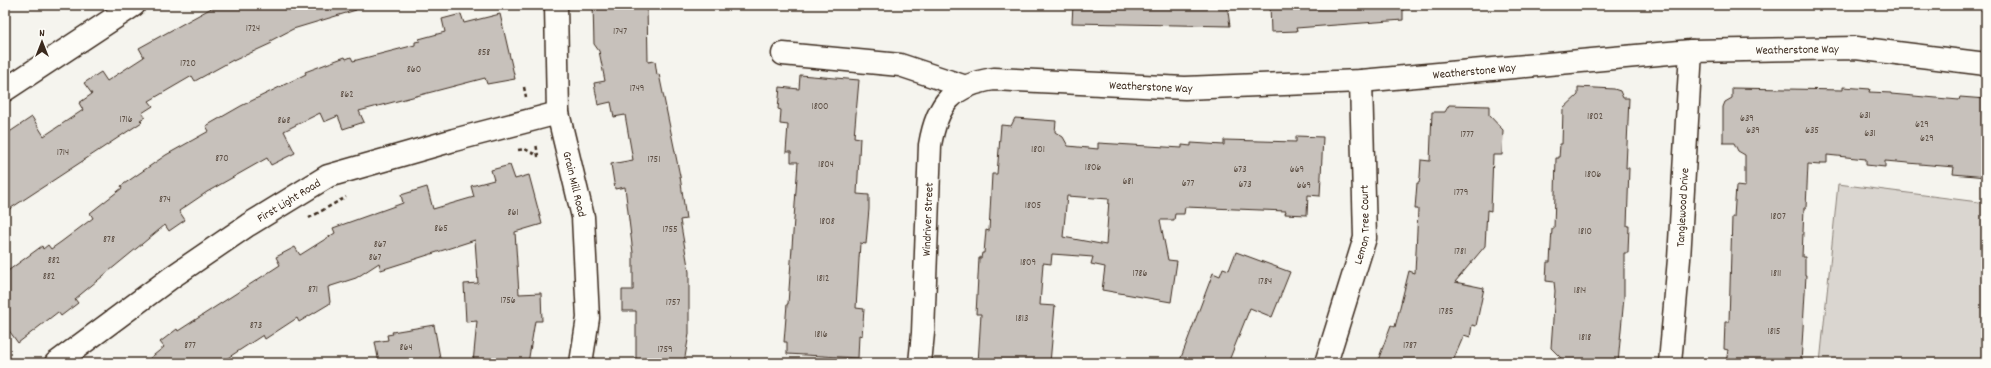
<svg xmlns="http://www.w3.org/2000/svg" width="1991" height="368" font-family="Dekko,sans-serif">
<rect width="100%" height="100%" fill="#f5f4ee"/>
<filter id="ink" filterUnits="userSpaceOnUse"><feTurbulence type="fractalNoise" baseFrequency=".025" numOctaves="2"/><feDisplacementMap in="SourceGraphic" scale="8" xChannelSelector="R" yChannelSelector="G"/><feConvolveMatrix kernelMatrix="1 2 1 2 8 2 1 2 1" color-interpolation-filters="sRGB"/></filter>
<g filter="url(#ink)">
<path fill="#dad6d0" stroke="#8a8077" d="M 1838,184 L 1986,203 L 1986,363 L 1820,363 Z"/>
<g fill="#c7c1bb" stroke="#3b2a1e" fill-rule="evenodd">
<path d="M 217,5 L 356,5 L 356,10 L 293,29 L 270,41 L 272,43 L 233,61 L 233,60 L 195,81 L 192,76 L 149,101 L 153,106 L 142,113 L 145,117 L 140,120 L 142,122 L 5,212 L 5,135 L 32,117 L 44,136 L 83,110 L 79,103 L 92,94 L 84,83 L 101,72 L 107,81 L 144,57 L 139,48 Z"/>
<path d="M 593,5 L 647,5 L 648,62 L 655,61 L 657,75 L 659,74 L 680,176 L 686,219 L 680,220 L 689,272 L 689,334 L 684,363 L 636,363 L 636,311 L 622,311 L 622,290 L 633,290 L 633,253 L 625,187 L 615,189 L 611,164 L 633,160 L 625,115 L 614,117 L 611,102 L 598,105 L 594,83 L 605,81 L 599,51 L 594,44 Z"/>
<path d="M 1073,5 L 1227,5 L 1230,26 L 1072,23 Z"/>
<path d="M 1270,5 L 1403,5 L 1403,20 L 1296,28 L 1297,31 L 1271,32 Z"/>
<path d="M 461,14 L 464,23 L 500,14 L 515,79 L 487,84 L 485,78 L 359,111 L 364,122 L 343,129 L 338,116 L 324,122 L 320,113 L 284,131 L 295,153 L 271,165 L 267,158 L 207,192 L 179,211 L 185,220 L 169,231 L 165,225 L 75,299 L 78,303 L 61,316 L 58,312 L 18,343 L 5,325 L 5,273 L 42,246 L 43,249 L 48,245 L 51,249 L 61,242 L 93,218 L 90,213 L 122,188 L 121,186 L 166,155 L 209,131 L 206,126 L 241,106 L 306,74 L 305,72 L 345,57 L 346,59 L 351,57 L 353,61 L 415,45 L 415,42 L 420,41 L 419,39 L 445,32 L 442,19 Z"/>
<path d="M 800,75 L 859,80 L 854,137 L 860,138 L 857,194 L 869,195 L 869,209 L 866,244 L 860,243 L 856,308 L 864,309 L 862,336 L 859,335 L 858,358 L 787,354 L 787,342 L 784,342 L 787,304 L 788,304 L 798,162 L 791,162 L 791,152 L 786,152 L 788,125 L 780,124 L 781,110 L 778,109 L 780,87 L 799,89 Z"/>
<path d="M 1578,87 L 1614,89 L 1620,91 L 1623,98 L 1629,98 L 1626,168 L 1629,168 L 1627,226 L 1629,226 L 1628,253 L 1624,253 L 1624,297 L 1618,363 L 1566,363 L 1551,348 L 1555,291 L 1554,282 L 1546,281 L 1547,262 L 1550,262 L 1552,229 L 1554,229 L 1556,158 L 1559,158 L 1560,144 L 1562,144 L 1563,109 L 1578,95 Z"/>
<path d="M 1843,87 L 1870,89 L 1869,92 L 1891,93 L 1891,94 L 1959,100 L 1960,97 L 1986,99 L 1986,177 L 1953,174 L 1954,167 L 1885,161 L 1885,167 L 1866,165 L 1866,159 L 1827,155 L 1827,163 L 1820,163 L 1820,165 L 1808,164 L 1806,208 L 1804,208 L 1802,257 L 1805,257 L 1805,275 L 1806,275 L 1801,363 L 1726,363 L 1728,350 L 1724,349 L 1725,322 L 1729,322 L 1732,217 L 1734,217 L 1736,186 L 1745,187 L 1745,155 L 1738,151 L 1734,143 L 1723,143 L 1723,107 L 1725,102 L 1732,98 L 1732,88 L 1843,90 Z"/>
<path d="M 1449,105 L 1489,106 L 1489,115 L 1503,130 L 1502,155 L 1493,155 L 1491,211 L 1487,210 L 1485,246 L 1455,282 L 1484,288 L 1476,326 L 1472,325 L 1470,337 L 1464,335 L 1452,363 L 1377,363 L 1391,325 L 1395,327 L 1409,271 L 1415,273 L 1418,209 L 1415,209 L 1417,183 L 1419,183 L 1420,177 L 1421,160 L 1430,161 L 1432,112 L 1445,112 Z"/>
<path d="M 1015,118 L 1056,121 L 1055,132 L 1063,137 L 1068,146 L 1098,149 L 1098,143 L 1182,148 L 1182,145 L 1191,146 L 1191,143 L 1224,145 L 1224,140 L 1296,142 L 1296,136 L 1323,137 L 1320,196 L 1308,195 L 1307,215 L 1285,214 L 1286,211 L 1185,207 L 1184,214 L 1175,214 L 1174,220 L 1160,220 L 1168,260 L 1177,261 L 1171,302 L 1102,290 L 1105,267 L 1091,264 L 1093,257 L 1052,254 L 1051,264 L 1043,263 L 1040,305 L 1055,306 L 1050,363 L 978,363 L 981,314 L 976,314 L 979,258 L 981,258 L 982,253 L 984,253 L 986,230 L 989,231 L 992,174 L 997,174 L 1001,125 L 1011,126 ZM 1067,196 L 1109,199 L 1106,245 L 1063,237 Z"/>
<path d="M 510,165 L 515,179 L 529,175 L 542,224 L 515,232 L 519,294 L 541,293 L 542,321 L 535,321 L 528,363 L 473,363 L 477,321 L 466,322 L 464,284 L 478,283 L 475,240 L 381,270 L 379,263 L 356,278 L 328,287 L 330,302 L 329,304 L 299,322 L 297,318 L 265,339 L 263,335 L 220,363 L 144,363 L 164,347 L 160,342 L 177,329 L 178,331 L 280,265 L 276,257 L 295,247 L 300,255 L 335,233 L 333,228 L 403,203 L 401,195 L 427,187 L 433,209 L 474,197 L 471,186 L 494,180 L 491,170 Z"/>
<path d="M 1236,252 L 1290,272 L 1272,317 L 1250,308 L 1228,363 L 1179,363 L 1213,273 L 1220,276 L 1223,268 L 1229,270 Z"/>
<path d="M 434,325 L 441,363 L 379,363 L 375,342 L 388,340 L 387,335 L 393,334 L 392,332 Z"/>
</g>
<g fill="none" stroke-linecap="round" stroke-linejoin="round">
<defs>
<g id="minor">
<path id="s1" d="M 556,5 L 558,113 L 583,217 L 588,318 L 581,363"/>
<path d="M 783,54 L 900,65 L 963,86"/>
<path d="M 5,90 L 134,5"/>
<path id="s2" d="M 56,363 L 172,277 L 248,225 L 328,176 L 454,140 L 558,113"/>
<path id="s3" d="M 920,363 L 923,333 L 930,145 C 937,104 952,85 994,79 L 1185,88 L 1361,81 L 1691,51 L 1856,48 L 1986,64"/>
<path id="s4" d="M 1326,363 L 1365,238 L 1361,81"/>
<path id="s5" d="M 1670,363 L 1679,259 L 1691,51"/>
</g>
</defs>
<use href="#minor" stroke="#3b2a1e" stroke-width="25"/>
<g stroke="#3b2a1e" stroke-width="2.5" stroke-dasharray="4 3" stroke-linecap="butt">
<path d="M 524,87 L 526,97"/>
<path d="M 518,150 L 525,149 L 538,156 L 536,143"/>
<path d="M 309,218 L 346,197"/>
<path d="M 100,363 L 106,358"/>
</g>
<use href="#minor" stroke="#fdfcf7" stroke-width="22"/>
</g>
</g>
<g text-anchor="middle" stroke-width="3" stroke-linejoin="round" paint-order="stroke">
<g font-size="10" fill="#5e5045">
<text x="253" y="31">1724</text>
<text x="620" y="34">1747</text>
<text x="484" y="55">858</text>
<text x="188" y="66">1720</text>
<text x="414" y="72">860</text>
<text x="637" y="91">1749</text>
<text x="347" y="97">862</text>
<text x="820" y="109">1800</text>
<text x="1865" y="118">631</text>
<text x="1595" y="119">1802</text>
<text x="1747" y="121">639</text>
<text x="126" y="122">1716</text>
<text x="284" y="123">868</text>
<text x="1922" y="127">629</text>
<text x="1753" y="133">639</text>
<text x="1812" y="133">635</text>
<text x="1870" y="136">631</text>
<text x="1467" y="137">1777</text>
<text x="1927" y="141">629</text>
<text x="1038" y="152">1801</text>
<text x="63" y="155">1714</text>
<text x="222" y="161">870</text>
<text x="654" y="162">1751</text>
<text x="826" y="167">1804</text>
<text x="1093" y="170">1806</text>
<text x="1240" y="172">673</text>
<text x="1297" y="172">669</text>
<text x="1593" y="177">1806</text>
<text x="1128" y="184">681</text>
<text x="1188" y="186">677</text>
<text x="1245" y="187">673</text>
<text x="1304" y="188">669</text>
<text x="1461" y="195">1779</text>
<text x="165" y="202">874</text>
<text x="1033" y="208">1805</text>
<text x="513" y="215">861</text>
<text x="1778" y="219">1807</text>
<text x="827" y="224">1808</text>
<text x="441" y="231">865</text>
<text x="670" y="232">1755</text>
<text x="1585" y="234">1810</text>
<text x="109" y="242">878</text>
<text x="380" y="247">867</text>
<text x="1460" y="254">1781</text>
<text x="375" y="260">867</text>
<text x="54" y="263">882</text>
<text x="1028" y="265">1809</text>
<text x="1140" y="276">1786</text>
<text x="1776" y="276">1811</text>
<text x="49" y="279">882</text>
<text x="823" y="281">1812</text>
<text x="1265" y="284">1784</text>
<text x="313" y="292">871</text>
<text x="1580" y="293">1814</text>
<text x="508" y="303">1756</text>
<text x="673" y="305">1757</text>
<text x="1446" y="314">1785</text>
<text x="1022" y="321">1813</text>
<text x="256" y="328">873</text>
<text x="1774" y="334">1815</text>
<text x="821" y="337">1816</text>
<text x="1585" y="340">1818</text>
<text x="190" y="348">877</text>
<text x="1410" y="348">1787</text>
<text x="406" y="350">864</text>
<text x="665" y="352">1759</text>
</g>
<g font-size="12" fill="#3b2a1e" stroke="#fdfcf7">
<text dy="4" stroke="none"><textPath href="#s3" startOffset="1124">Weatherstone Way</textPath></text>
<text dy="4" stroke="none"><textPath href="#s3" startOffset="800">Weatherstone Way</textPath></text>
<text dy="4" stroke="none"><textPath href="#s3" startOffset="476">Weatherstone Way</textPath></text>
<text dy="4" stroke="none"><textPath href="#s1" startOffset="181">Grain Mill Road</textPath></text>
<text dy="4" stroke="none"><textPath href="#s2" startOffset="284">First Light Road</textPath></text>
<text dy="4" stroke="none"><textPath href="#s5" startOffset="156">Tanglewood Drive</textPath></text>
<text dy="4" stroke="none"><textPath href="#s3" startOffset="144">Windriver Street</textPath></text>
<text dy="4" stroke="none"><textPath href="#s4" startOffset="144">Lemon Tree Court</textPath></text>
</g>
</g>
<rect width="1991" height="368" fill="none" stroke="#fdfcf7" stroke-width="20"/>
<rect x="10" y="10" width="1971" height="348" fill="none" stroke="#3b2a1e" stroke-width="1.5" filter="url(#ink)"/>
<g transform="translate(42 42)" stroke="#fdfcf7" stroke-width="3" paint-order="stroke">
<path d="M0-3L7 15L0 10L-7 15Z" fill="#3b2a1e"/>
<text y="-6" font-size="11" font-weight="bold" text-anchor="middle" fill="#3b2a1e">N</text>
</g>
</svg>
